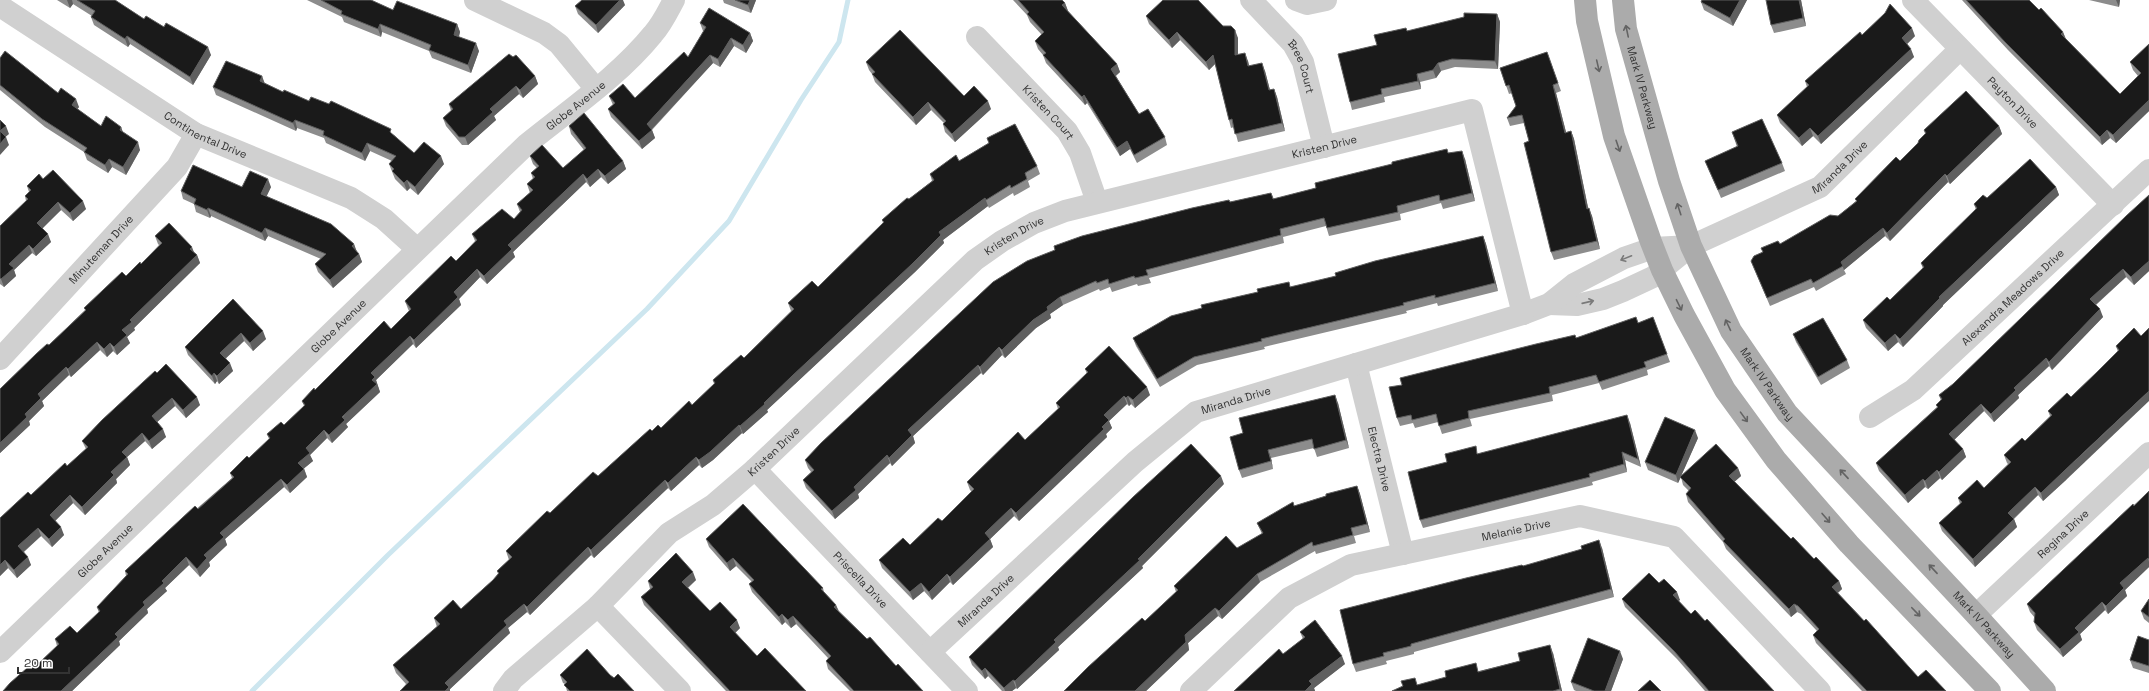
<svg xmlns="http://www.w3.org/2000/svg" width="2149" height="691" font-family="'Space Grotesk',sans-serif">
<rect width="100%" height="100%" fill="#fff"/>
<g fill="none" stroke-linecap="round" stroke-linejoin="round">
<path stroke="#cde6ef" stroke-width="5" d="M 252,691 L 388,555 L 647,309 L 729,221 L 801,100 L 839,42 L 848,0"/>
<g stroke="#d0d0d0" stroke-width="22">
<path d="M 475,0 L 544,33 L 559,44 L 596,89"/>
<path id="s1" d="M 1251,0 L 1293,44 L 1303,62 L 1324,147"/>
<path d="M 1296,0 L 1307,4 L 1326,0"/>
<path id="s2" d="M 1913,0 L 2113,205"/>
<path id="s3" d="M 0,6 L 196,134 L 351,198 L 384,219 L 417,249"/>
<path id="s4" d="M 977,37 L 1067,131 L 1080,153 L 1097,202"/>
<path id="s5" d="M 1549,304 L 1577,305 L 1603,299 L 1623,291 L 1653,277 L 1691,246 L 1820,187 L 1960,49"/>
<path id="s6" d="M 0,359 L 177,167 L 196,134"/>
<path id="s7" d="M 1356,364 L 1403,554"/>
<path id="s8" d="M 1870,417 L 1913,390 L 2149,170"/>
<path id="s9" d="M 755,469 L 967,691"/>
<path d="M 598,606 L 680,691"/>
<path id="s10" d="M 1976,615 L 2149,453"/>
<path id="s11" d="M 0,652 L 527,144 C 569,110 619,76 653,34 C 662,24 668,11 674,0"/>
<path id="s12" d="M 930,652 L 1135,462 L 1196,412 L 1523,314 L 1549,304 L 1574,284 L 1624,258 L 1653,248 L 1691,246"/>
<path id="s13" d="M 504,691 L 513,679 L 598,606 L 669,533 L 713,505 L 755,469 L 975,260 L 1002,241 L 1034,223 L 1065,211 L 1472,110 L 1523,314"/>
<path id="s14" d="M 1191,691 L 1289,598 L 1351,565 L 1580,516 L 1674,537 L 1820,691"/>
</g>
<g stroke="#ababab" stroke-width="22">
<path d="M 1585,0 L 1587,21 L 1614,136 L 1651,242 L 1662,270 L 1684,315 L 1725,390 L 1776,460 L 1849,544 L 1990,691"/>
<path id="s15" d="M 1623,0 L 1626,29 L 1669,181 L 1691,246 L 1731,331 L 1787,413 L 1976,615 L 2045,691"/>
</g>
</g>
<g fill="#8c8c8c">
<path d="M 57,0 L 115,0 L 144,19 L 164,27 L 211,55 L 193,85 L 130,44 L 128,47 L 94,25 L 91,17 L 92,16 L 73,4 L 70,8 Z"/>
<path d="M 307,0 L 371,0 L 393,10 L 457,24 L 460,32 L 459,37 L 479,51 L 471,73 L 432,58 L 429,51 L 382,32 L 381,37 L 344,22 L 342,17 Z"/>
<path d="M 723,0 L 756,0 L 751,13 L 724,3 Z"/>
<path d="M 1013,0 L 1062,0 L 1065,3 L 1068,11 L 1117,64 L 1120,72 L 1116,76 L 1139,114 L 1165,137 L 1167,145 L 1137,163 L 1130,149 L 1120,156 L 1087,103 L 1085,105 L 1046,63 L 1043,55 L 1038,49 L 1035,41 L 1042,35 L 1030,22 L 1027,15 Z"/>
<path d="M 1702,0 L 1747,0 L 1733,26 L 1704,10 L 1701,2 Z"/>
<path d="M 1801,0 L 1806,26 L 1774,33 L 1771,25 Z"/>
<path d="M 1962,0 L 2029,0 L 2039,10 L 2063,32 L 2066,39 L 2120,94 L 2138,76 L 2133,70 L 2130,62 L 2149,44 L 2149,111 L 2116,143 L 2110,138 L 2102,145 L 2008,50 Z"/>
<path d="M 2089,0 L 2120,0 L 2119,7 Z"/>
<path d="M 625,5 L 598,33 L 578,14 L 575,6 Z"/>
<path d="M 1497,14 L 1500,22 L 1498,69 L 1455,67 L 1441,71 L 1436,78 L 1420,82 L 1421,89 L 1384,97 L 1385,102 L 1352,110 L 1350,102 L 1377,45 L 1407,31 Z"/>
<path d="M 1146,16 L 1223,26 L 1238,38 L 1238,55 L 1248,61 L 1249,66 L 1265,71 L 1270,90 L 1274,89 L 1277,97 L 1285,131 L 1238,142 L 1234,127 L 1231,128 L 1215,64 L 1209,70 L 1180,40 L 1172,48 L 1149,24 Z"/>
<path d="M 700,23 L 750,33 L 753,41 L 746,53 L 734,46 L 720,67 L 713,63 L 652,130 L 655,138 L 642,149 L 611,117 L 608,109 L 613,105 L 609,96 L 635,98 L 688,57 L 704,31 L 703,31 Z"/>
<path d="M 1862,35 L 1915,36 L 1907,44 L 1914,57 L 1821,144 L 1813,136 L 1802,146 L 1780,123 L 1777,115 L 1807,87 L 1805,81 Z"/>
<path d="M 1547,52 L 1561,91 L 1556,93 L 1566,132 L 1571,131 L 1574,139 L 1588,208 L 1592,216 L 1600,249 L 1554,260 L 1551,252 L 1529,141 L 1524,123 L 1510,126 L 1507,118 L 1516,106 L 1512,93 L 1509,94 L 1500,68 Z"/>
<path d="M 513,57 L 535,76 L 538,84 L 523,98 L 519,94 L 494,116 L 496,120 L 468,145 L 462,145 L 446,126 L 443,118 L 451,111 L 449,104 Z"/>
<path d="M 0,58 L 58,93 L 79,107 L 77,109 L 101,126 L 121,127 L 123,133 L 140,150 L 126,175 L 112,167 L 108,173 L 87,160 L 84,152 L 45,127 L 0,90 Z"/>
<path d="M 866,62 L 964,96 L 991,109 L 955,142 L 945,132 L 943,124 L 944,123 L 931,110 L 916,125 L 875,82 L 872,74 L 869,70 Z"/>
<path d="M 262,76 L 264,83 L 283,92 L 394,135 L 414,153 L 444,164 L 418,195 L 410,188 L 407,191 L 395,179 L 389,164 L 392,161 L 370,151 L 365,161 L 326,143 L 324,138 L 297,128 L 296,131 L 216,95 L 213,87 Z"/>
<path d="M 569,126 L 623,161 L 626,169 L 608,184 L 601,177 L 590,187 L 586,182 L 513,252 L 515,257 L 487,284 L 480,277 L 459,299 L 461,305 L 416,348 L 413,344 L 376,380 L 380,392 L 346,424 L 348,427 L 332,443 L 327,438 L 310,455 L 313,461 L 304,468 L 307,477 L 290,493 L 284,487 L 225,539 L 227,545 L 209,562 L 210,566 L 200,577 L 189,565 L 165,588 L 167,591 L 147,609 L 148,613 L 119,641 L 120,645 L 72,691 L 3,691 L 38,664 L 57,646 L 55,639 L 77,633 L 99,613 L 97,607 L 126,576 L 125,571 L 232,478 L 230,473 L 249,458 L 269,439 L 267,434 L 284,425 L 304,406 L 302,401 L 391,329 L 409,311 L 408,309 L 405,301 L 456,261 L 475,241 L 472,234 L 514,219 L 520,212 L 517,204 L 530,193 L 527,184 L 533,179 L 531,173 L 537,168 L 533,164 L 530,156 L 563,168 L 584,150 L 571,134 Z"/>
<path d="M 1999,126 L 2002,134 L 1950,184 L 1948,182 L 1890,241 L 1885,236 L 1844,270 L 1846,274 L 1816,291 L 1814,287 L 1770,306 L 1751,261 L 1780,244 L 1838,216 L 1856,201 L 1855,199 L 1900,161 L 1918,143 L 1925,134 L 1924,130 Z"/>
<path d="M 1732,132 L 1782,163 L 1785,171 L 1721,198 L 1705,161 L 1737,147 Z"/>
<path d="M 987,138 L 1037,166 L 1040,174 L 1028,181 L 1030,187 L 1014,196 L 1013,193 L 989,208 L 988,206 L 943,240 L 944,243 L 915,272 L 795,384 L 767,410 L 768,412 L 743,434 L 742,433 L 713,460 L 702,468 L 699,465 L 671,491 L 668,488 L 594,558 L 591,555 L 530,615 L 527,612 L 508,628 L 510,633 L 450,689 L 450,691 L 400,691 L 406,684 L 396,673 L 393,665 L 437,627 L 434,618 L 461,609 L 493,580 L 498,574 L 497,571 L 509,560 L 506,551 L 550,513 L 598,476 L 652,431 L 661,428 L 692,405 L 714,384 L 713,380 L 744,358 L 791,311 L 788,303 L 818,287 L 883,223 L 882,220 L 932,181 L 930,174 L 959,161 L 989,143 Z"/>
<path d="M 1448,153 L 1465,159 L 1475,201 L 1443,209 L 1441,203 L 1400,214 L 1401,220 L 1329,236 L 1326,226 L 1283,237 L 1284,243 L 1149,278 L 1151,283 L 1138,286 L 1137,284 L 1112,292 L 1110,287 L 1100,291 L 1099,289 L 1063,305 L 1050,314 L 1051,318 L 1036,328 L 1005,358 L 1002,355 L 983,375 L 981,373 L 913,436 L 915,443 L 892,466 L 890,463 L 858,494 L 859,498 L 835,519 L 806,488 L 803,480 L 811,472 L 808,468 L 805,460 L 993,282 L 1230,202 L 1271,193 L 1274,199 Z"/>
<path d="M 43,179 L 86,209 L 73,221 L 61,210 L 42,228 L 51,242 L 36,256 L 32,253 L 14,270 L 16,276 L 4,287 L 0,284 L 0,226 L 26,201 L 25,196 L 29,192 L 27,186 Z"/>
<path d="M 242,187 L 271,187 L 266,196 L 354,244 L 356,251 L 359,254 L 362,262 L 333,288 L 318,272 L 315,264 L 321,259 L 268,236 L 265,241 L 211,216 L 210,218 L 196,212 L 194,204 L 183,199 L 181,191 Z"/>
<path d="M 2056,187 L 2059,195 L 1943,305 L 1943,306 L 1903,347 L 1898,342 L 1888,351 L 1866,328 L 1863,320 L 1890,300 L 1923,269 L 1921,263 L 1976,210 L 1974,204 L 1987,198 Z"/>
<path d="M 2149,195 L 2149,271 L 2134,285 L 2126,277 L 2096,305 L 2103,317 L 2052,370 L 2049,366 L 2018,395 L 2019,398 L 1994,422 L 1984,411 L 1954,440 L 1963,449 L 1966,457 L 1942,480 L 1940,478 L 1928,489 L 1925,487 L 1908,503 L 1879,471 L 1876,463 L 1937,407 L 1936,405 L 1941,401 L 1939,395 L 1953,384 Z"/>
<path d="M 155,236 L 195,253 L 197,255 L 200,263 L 134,328 L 135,330 L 127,337 L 130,343 L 117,355 L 113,351 L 107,357 L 100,350 L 71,377 L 69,375 L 42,401 L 44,406 L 29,421 L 30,425 L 0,453 L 0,389 L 49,345 L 85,310 L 84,308 L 126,276 L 141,264 L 159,245 L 158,244 Z"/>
<path d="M 1483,236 L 1486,244 L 1498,291 L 1438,306 L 1437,303 L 1406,311 L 1407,313 L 1264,347 L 1265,349 L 1197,365 L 1160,387 L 1136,346 L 1133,338 L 1291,287 L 1336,276 Z"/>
<path d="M 233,299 L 266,339 L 253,351 L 244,341 L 226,358 L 233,371 L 219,384 L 217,381 L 215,384 L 188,355 L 185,347 Z"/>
<path d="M 1653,317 L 1670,362 L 1647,370 L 1648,375 L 1602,390 L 1599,383 L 1552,395 L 1553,401 L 1470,419 L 1472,426 L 1442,434 L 1438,422 L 1415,428 L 1413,423 L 1400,426 L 1397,418 L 1402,385 L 1576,338 L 1638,323 Z"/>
<path d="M 2134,328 L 2066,480 L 2043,501 L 2038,495 L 2014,519 L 2017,527 L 1975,567 L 1942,531 L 1939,523 L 1960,504 L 1958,498 L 1984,488 L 2008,464 L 2007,463 L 2004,455 L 2025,441 L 2050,416 L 2048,411 L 2071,397 L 2118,352 L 2116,346 Z"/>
<path d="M 1793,334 L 1847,360 L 1850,368 L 1821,385 L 1796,342 Z"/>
<path d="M 1085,369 L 1150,395 L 1135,408 L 1131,404 L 1129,406 L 1127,404 L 1109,421 L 1112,428 L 1106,434 L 1107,437 L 1019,521 L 1014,516 L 990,539 L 993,547 L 953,585 L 950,582 L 932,600 L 924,591 L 913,600 L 882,568 L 879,560 L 910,545 L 942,521 L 972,492 L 970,490 L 967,482 L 1025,440 L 1058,409 L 1056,403 L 1087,374 Z"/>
<path d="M 157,373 L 200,405 L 186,418 L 175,406 L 157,422 L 166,437 L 152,449 L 145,441 L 127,457 L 130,465 L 116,479 L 117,483 L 85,515 L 73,503 L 55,521 L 64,535 L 52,547 L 41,536 L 24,552 L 31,565 L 17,578 L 8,568 L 0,576 L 0,518 L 31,495 L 67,466 L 86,449 L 82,441 Z"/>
<path d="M 1338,403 L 1349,448 L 1317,457 L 1314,448 L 1271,458 L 1273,469 L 1242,478 L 1239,470 L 1243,433 Z"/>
<path d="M 1630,423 L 1641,467 L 1625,460 L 1627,472 L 1592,482 L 1593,485 L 1423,528 L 1420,520 L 1478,454 Z"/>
<path d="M 1698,438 L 1681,476 L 1738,468 L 1741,476 L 1734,482 L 1791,539 L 1839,581 L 1842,589 L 1838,593 L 1918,677 L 1946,691 L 1862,691 L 1816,643 L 1813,635 L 1817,631 L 1801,614 L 1797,612 L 1791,617 L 1726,549 L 1723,542 L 1688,502 L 1686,494 L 1689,491 L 1683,485 L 1681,477 L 1678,483 L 1648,470 L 1645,462 Z"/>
<path d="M 1224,484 L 1142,566 L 1143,568 L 1058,647 L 1059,650 L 1017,689 L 1016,688 L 1012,691 L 1002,691 L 988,676 L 985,679 L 972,665 L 969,657 Z"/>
<path d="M 1357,486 L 1360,494 L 1370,532 L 1354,536 L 1356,543 L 1316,554 L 1315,551 L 1260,582 L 1222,619 L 1218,616 L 1188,643 L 1189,650 L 1146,691 L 1064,691 L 1145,621 L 1176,592 L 1174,586 L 1262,534 L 1257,523 L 1294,506 Z"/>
<path d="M 2149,491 L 2149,567 L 2125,590 L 2127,596 L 2108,614 L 2105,610 L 2080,634 L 2082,640 L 2063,657 L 2037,630 L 2034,622 L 2035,618 L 2030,612 L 2027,604 Z"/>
<path d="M 706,539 L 823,588 L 824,592 L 836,605 L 839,611 L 867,639 L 923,691 L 850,691 L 828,669 L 826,661 L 828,658 L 796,624 L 791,628 L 785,622 L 782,625 L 752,592 L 749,584 L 752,582 L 736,566 L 730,571 L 709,547 Z"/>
<path d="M 1602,548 L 1614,597 L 1414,652 L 1414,654 L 1386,661 L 1387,664 L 1356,672 L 1353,664 L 1523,566 Z"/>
<path d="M 696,580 L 688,588 L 710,611 L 740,628 L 735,633 L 757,656 L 806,691 L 726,691 L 644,605 L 641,597 L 650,589 L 648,581 Z"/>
<path d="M 1659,583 L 1680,600 L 1678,601 L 1691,614 L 1774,691 L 1705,691 L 1677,659 L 1625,607 L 1622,599 Z"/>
<path d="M 2149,599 L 2149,623 L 2144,619 L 2141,611 Z"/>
<path d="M 1300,632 L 1345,664 L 1314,688 L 1315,691 L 1234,691 L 1303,639 Z"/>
<path d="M 2149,640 L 2149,673 L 2133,668 L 2130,660 Z"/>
<path d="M 1553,653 L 1562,691 L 1392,691 L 1479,671 Z"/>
<path d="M 1623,659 L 1611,691 L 1576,691 L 1574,690 L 1571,682 Z"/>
<path d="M 560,675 L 610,675 L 634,691 L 567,691 L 565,684 L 563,683 Z"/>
</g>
<g fill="#5f5f5f">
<path d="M 67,0 L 72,0 L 73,4 L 70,8 Z"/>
<path d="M 620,0 L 623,0 L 625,5 L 598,33 L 596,25 Z"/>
<path d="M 750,0 L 756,0 L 751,13 L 748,5 Z"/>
<path d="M 1740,0 L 1747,0 L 1733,26 L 1730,18 Z"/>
<path d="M 1799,0 L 1801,0 L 1806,26 L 1803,18 Z"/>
<path d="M 2116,0 L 2120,0 L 2119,7 Z"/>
<path d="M 1065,3 L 1068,11 L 1062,5 Z"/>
<path d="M 1497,14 L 1500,22 L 1498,69 L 1495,61 Z"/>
<path d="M 380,24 L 382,32 L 381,37 L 378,29 Z"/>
<path d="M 457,24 L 460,32 L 457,42 L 454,35 Z"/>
<path d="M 1912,28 L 1915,36 L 1905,46 L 1902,38 Z"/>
<path d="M 1235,30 L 1238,38 L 1238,63 L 1235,55 Z"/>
<path d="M 1177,32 L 1180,40 L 1172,48 L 1169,40 Z"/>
<path d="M 2063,32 L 2066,40 L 2061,34 Z"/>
<path d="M 750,33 L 753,41 L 746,53 L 743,45 Z"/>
<path d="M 127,36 L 130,44 L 128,47 L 125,39 Z"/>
<path d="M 731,38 L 734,46 L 720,67 L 718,59 Z"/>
<path d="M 476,43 L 479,51 L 471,73 L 468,65 Z"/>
<path d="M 208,47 L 211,55 L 193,85 L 190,77 Z"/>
<path d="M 1911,49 L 1914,57 L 1821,144 L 1818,136 Z"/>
<path d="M 1245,53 L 1248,61 L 1251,74 L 1248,66 Z"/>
<path d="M 710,55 L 713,63 L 651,130 L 652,130 L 655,138 L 642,149 L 639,141 L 647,124 Z"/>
<path d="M 1213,55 L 1216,63 L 1209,70 L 1206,62 Z"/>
<path d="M 1262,63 L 1265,71 L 1272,98 L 1269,90 Z"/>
<path d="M 1438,63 L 1441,71 L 1436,78 L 1433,70 Z"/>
<path d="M 1117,64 L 1120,72 L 1114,77 L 1111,69 Z"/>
<path d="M 1417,74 L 1420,82 L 1421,89 L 1418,81 Z"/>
<path d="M 262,76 L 265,84 L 260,81 Z"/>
<path d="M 535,76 L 538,84 L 523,98 L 520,90 Z"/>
<path d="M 1553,85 L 1556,93 L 1568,140 L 1565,133 Z"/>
<path d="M 516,86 L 519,94 L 494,116 L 496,120 L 468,145 L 465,137 L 490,109 Z"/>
<path d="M 1274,89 L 1277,97 L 1285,131 L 1282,123 Z"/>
<path d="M 1084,95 L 1087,103 L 1085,105 L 1082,97 Z"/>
<path d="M 76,99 L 79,107 L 74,113 L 72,105 Z"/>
<path d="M 2149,100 L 2149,111 L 2116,143 L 2113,135 Z"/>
<path d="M 988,101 L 991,109 L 955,142 L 952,134 Z"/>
<path d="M 928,102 L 931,110 L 916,125 L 913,117 Z"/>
<path d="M 295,120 L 297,128 L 296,131 L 293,123 Z"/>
<path d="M 6,126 L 9,134 L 3,139 L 0,131 Z"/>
<path d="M 1999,126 L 2002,134 L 1950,184 L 1947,176 Z"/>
<path d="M 121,127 L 124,135 L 120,130 Z"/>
<path d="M 1810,128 L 1813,136 L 1802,146 L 1799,138 Z"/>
<path d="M 2107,130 L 2110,138 L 2102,145 L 2100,137 Z"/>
<path d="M 1571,131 L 1574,139 L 1590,217 L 1587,209 Z"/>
<path d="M 6,137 L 9,145 L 0,155 L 0,144 Z"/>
<path d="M 1127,141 L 1130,149 L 1120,156 L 1117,148 Z"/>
<path d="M 138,142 L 140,150 L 126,175 L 123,167 Z"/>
<path d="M 367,143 L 370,151 L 365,161 L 362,153 Z"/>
<path d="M 1462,151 L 1465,159 L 1475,201 L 1472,193 Z"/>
<path d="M 441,156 L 444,164 L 418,195 L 415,187 Z"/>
<path d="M 109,159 L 112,167 L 108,173 L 105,165 Z"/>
<path d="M 623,161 L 626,169 L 608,184 L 605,176 Z"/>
<path d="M 598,169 L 601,177 L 590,187 L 587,179 Z"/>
<path d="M 583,174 L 586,182 L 513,252 L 515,257 L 487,284 L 484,276 L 508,245 Z"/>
<path d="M 1945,174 L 1948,182 L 1890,241 L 1887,233 Z"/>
<path d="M 268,179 L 271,187 L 264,202 L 261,194 Z"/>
<path d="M 407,180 L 410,188 L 407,191 L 404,183 Z"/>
<path d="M 2056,187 L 2059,195 L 1943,305 L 1943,306 L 1903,347 L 1900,339 L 1939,297 Z"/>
<path d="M 985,198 L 988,206 L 943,240 L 944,243 L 915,272 L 795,384 L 767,410 L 768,412 L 743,434 L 740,426 L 764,403 L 939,232 Z"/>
<path d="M 83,201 L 86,209 L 73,221 L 70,213 Z"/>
<path d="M 58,202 L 61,210 L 40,231 L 37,223 Z"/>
<path d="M 208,208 L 211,216 L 210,218 L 207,210 Z"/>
<path d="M 1589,208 L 1592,216 L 1600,249 L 1597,241 Z"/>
<path d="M 265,228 L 268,236 L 265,241 L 262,233 Z"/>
<path d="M 1883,228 L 1885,236 L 1844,270 L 1841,262 Z"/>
<path d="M 48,234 L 51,242 L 36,256 L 33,249 Z"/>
<path d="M 1483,236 L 1486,244 L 1498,291 L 1495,283 Z"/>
<path d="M 354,244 L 357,252 L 352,246 Z"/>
<path d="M 29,245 L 32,253 L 14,270 L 16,276 L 4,287 L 1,279 L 9,264 Z"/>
<path d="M 192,247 L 195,255 L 190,249 Z"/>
<path d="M 359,254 L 362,262 L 333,288 L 330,280 Z"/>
<path d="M 197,255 L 200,263 L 134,328 L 135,330 L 127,337 L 130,343 L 117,355 L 114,347 L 122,330 L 130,320 Z"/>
<path d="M 2149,261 L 2149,271 L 2134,285 L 2131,277 Z"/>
<path d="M 477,269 L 480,277 L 459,299 L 461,305 L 416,348 L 414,340 L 454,292 Z"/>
<path d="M 2123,269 L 2126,277 L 2093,307 L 2090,299 Z"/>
<path d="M 1060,297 L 1063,305 L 1050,314 L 1051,318 L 1036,328 L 1005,358 L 1002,350 L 1047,307 Z"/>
<path d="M 2100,309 L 2103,317 L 2052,370 L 2049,362 Z"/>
<path d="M 263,331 L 266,339 L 253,351 L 250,343 Z"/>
<path d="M 241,333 L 244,341 L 223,361 L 220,353 Z"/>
<path d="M 1895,334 L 1898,342 L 1888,351 L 1885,343 Z"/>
<path d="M 410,336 L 413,344 L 376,380 L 380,392 L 346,424 L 348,427 L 332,443 L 329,435 L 372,380 L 371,373 Z"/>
<path d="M 97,342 L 100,350 L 71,377 L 68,369 Z"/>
<path d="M 110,343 L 113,351 L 107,357 L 104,349 Z"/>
<path d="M 999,347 L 1002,355 L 983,375 L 980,367 Z"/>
<path d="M 2046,358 L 2049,366 L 2018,395 L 2019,398 L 1994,422 L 1991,414 L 2014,388 Z"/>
<path d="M 230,363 L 233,371 L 219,384 L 217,376 Z"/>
<path d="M 978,365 L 981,373 L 913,436 L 915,443 L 892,466 L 889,458 L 908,430 Z"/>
<path d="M 66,367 L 69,375 L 42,401 L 44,406 L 29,421 L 30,425 L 0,453 L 0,443 L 25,414 L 38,394 Z"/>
<path d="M 214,373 L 217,381 L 215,384 L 212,376 Z"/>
<path d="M 1147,387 L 1150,395 L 1135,408 L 1133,400 Z"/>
<path d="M 2149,391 L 2149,401 L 2066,480 L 2043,501 L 2041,493 Z"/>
<path d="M 1335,395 L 1338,403 L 1349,448 L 1346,440 Z"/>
<path d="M 1124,396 L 1127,404 L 1109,421 L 1112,428 L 1106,434 L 1107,437 L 1019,521 L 1016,513 L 1102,427 L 1104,415 Z"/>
<path d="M 1128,396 L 1131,404 L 1129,406 L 1126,398 Z"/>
<path d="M 197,397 L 200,405 L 186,418 L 183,410 Z"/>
<path d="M 172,398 L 175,406 L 155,424 L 152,416 Z"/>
<path d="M 1981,404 L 1984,411 L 1952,442 L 1949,434 Z"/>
<path d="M 1627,415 L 1630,423 L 1641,467 L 1638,459 Z"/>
<path d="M 739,425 L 742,433 L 713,460 L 702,468 L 699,460 Z"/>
<path d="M 163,429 L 166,437 L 152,449 L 149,441 Z"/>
<path d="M 324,430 L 327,438 L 310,455 L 313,461 L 301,471 L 298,463 L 306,448 Z"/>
<path d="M 1695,430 L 1698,438 L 1678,483 L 1676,475 Z"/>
<path d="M 142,433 L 145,441 L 127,457 L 130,465 L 116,479 L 117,483 L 85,515 L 82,507 L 111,472 L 122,452 Z"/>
<path d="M 1963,449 L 1966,457 L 1942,480 L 1939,472 Z"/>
<path d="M 1268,450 L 1271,458 L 1273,469 L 1271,461 Z"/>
<path d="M 1622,452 L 1625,460 L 1627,472 L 1624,464 Z"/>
<path d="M 887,455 L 890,463 L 858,494 L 859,498 L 835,519 L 832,511 L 854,487 Z"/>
<path d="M 696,457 L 699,465 L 671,491 L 668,483 Z"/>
<path d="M 1738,468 L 1741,476 L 1732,484 L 1729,476 Z"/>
<path d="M 304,469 L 307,477 L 290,493 L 287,485 Z"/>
<path d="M 1937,470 L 1940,478 L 1928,489 L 1925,481 Z"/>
<path d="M 1221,476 L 1224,484 L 1142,566 L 1143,568 L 1058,647 L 1059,650 L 1017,689 L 1015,681 L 1054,640 L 1138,559 Z"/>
<path d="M 281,479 L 284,487 L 225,539 L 227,545 L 209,562 L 210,566 L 200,577 L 197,569 L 204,555 L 220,533 Z"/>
<path d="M 1923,479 L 1925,487 L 1908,503 L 1905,495 Z"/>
<path d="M 665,480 L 668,488 L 594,558 L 591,550 Z"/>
<path d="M 1357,486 L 1360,494 L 1370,532 L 1367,524 Z"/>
<path d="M 2035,487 L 2038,495 L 2011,521 L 2008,513 Z"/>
<path d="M 70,495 L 73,503 L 53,523 L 50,515 Z"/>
<path d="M 1011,508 L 1014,516 L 988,541 L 985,533 Z"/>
<path d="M 2014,519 L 2017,527 L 1975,567 L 1973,559 Z"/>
<path d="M 61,527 L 64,535 L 52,547 L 49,539 Z"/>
<path d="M 38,528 L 41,536 L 21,554 L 18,546 Z"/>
<path d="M 990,539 L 993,547 L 953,585 L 950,577 Z"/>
<path d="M 1599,540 L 1602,548 L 1614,597 L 1611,589 Z"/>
<path d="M 588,547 L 591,555 L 530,615 L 527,607 Z"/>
<path d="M 28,557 L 31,565 L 17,578 L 14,570 Z"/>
<path d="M 186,557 L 189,565 L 165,588 L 167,591 L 147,609 L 148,613 L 119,641 L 120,645 L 72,691 L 61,691 L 115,634 L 162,581 Z"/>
<path d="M 733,558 L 736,566 L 730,571 L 727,563 Z"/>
<path d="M 2148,558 L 2149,562 L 2149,567 L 2125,590 L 2127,596 L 2108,614 L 2106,606 L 2120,583 Z"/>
<path d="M 5,560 L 8,568 L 0,576 L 0,565 Z"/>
<path d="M 693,572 L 696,580 L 685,590 L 682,582 Z"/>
<path d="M 947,574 L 950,582 L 932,600 L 929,592 Z"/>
<path d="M 1257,574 L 1260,582 L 1222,619 L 1219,611 Z"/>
<path d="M 1839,581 L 1842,589 L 1835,595 L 1832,587 Z"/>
<path d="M 921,583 L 924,591 L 913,600 L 910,592 Z"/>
<path d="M 1677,592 L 1680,600 L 1676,603 L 1673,595 Z"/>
<path d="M 2102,602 L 2105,610 L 2080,634 L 2082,640 L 2063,657 L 2060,649 L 2075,628 Z"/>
<path d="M 524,604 L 527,612 L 508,628 L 510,633 L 450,689 L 450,691 L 445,691 L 445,683 L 504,621 Z"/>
<path d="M 1794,604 L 1797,612 L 1791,617 L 1789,609 Z"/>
<path d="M 836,605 L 839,613 L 834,607 Z"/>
<path d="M 1215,608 L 1218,616 L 1188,643 L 1189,650 L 1146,691 L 1135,691 L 1185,635 Z"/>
<path d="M 782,614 L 785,622 L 782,625 L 779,617 Z"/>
<path d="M 793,616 L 796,624 L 791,628 L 788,620 Z"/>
<path d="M 737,620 L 740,628 L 733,635 L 730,627 Z"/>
<path d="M 1550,645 L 1553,653 L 1562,691 L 1561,691 L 1560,689 Z"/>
<path d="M 1620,651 L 1623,659 L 1611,691 L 1605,691 Z"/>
<path d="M 1342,656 L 1345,664 L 1314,688 L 1315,691 L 1305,691 L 1309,681 Z"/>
<path d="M 985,668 L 988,676 L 985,679 L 982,671 Z"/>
<path d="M 1013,680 L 1016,688 L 1012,691 L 1005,691 L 1004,688 Z"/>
</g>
<g fill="#1a1a1a" stroke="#5f5f5f">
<path d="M 77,0 L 115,0 L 144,19 L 146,16 L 164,27 L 166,23 L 208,47 L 190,77 L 127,36 L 125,39 L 91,17 L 95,11 Z"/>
<path d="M 321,0 L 371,0 L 393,10 L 397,1 L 457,24 L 454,35 L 476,43 L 468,65 L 429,50 L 431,45 L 380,24 L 378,29 L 341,14 L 342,11 Z"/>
<path d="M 582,0 L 620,0 L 596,25 L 575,6 Z"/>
<path d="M 735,0 L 750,0 L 748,5 Z"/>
<path d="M 1018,0 L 1062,0 L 1065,3 L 1062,5 L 1117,64 L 1111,69 L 1139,114 L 1148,109 L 1165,137 L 1134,155 L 1127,141 L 1117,148 L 1084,95 L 1082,97 L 1043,55 L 1046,53 L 1035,41 L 1044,32 L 1027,14 L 1029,12 Z"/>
<path d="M 1163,0 L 1198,0 L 1223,26 L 1231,26 L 1235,30 L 1235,55 L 1245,53 L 1248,66 L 1262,63 L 1269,90 L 1274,89 L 1282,123 L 1235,134 L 1232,119 L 1229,120 L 1213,55 L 1206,62 L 1177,32 L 1169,40 L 1146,16 Z"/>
<path d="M 1702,0 L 1740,0 L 1730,18 L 1701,2 Z"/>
<path d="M 1766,0 L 1799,0 L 1803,18 L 1771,25 Z"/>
<path d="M 1966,0 L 2029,0 L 2039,10 L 2041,8 L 2063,32 L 2061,34 L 2120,94 L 2141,73 L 2130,62 L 2149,44 L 2149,100 L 2113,135 L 2107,130 L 2100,137 L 2005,42 Z"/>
<path d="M 1890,4 L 1912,28 L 1902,38 L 1911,49 L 1818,136 L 1810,128 L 1799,138 L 1777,115 L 1809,85 L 1805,81 L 1860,32 L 1862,35 L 1885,13 Z"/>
<path d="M 709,8 L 750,33 L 743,45 L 731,38 L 718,59 L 710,55 L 647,124 L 652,130 L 639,141 L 608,109 L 615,103 L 609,96 L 623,84 L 635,98 L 684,52 L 688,57 L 706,27 L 700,23 Z"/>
<path d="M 1464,13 L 1497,14 L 1495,61 L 1452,59 L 1438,63 L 1433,70 L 1417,74 L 1418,81 L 1381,89 L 1382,94 L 1350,102 L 1338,54 L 1377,45 L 1374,35 L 1406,28 L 1407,31 L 1464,17 Z"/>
<path d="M 900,30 L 964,96 L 974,86 L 988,101 L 952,134 L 943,124 L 946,121 L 928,102 L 913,117 L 872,74 L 875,72 L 866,62 Z"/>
<path d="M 5,51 L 58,93 L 61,88 L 76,99 L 72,105 L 101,126 L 106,116 L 121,127 L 120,130 L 138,142 L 123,167 L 109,159 L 105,165 L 84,152 L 87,148 L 42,119 L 0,85 L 0,58 Z"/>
<path d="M 1547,52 L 1558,83 L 1553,85 L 1565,133 L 1571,131 L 1587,209 L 1589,208 L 1597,241 L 1551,252 L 1524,143 L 1529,141 L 1522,115 L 1507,118 L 1516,106 L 1509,85 L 1506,86 L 1500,68 Z"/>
<path d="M 509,54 L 513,57 L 516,55 L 535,76 L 520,90 L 516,86 L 490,109 L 493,112 L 465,137 L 459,137 L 443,118 L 453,109 L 449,104 Z"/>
<path d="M 226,61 L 262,76 L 260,81 L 283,92 L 284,90 L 309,101 L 311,97 L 329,104 L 331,101 L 391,129 L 390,132 L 414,153 L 424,142 L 441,156 L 415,187 L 407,180 L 404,183 L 392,171 L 394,169 L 389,164 L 396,156 L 367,143 L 362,153 L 323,135 L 324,131 L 295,120 L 293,123 L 213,87 Z"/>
<path d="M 1966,91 L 1999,126 L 1947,176 L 1945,174 L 1887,233 L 1883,228 L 1841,262 L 1843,266 L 1813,283 L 1811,279 L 1767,298 L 1751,261 L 1754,256 L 1763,252 L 1761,248 L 1778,241 L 1780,244 L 1830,215 L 1838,216 L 1857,201 L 1855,199 L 1896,157 L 1900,161 L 1918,143 L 1919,140 L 1926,133 L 1924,130 Z"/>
<path d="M 584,113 L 623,161 L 605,176 L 598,169 L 587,179 L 583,174 L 508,245 L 512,249 L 484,276 L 477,269 L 454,292 L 458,297 L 414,340 L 410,336 L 371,373 L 375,377 L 372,380 L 377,384 L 342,417 L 345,420 L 329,435 L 324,430 L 306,448 L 310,453 L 298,463 L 304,469 L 287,485 L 281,479 L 220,533 L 224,537 L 204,555 L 207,558 L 197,569 L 186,557 L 162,581 L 164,583 L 143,602 L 145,605 L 115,634 L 118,637 L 61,691 L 3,691 L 10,683 L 35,661 L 38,664 L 59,644 L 55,639 L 70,626 L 77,633 L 100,611 L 97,607 L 128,574 L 125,571 L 195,506 L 198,509 L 234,477 L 230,473 L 247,456 L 249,458 L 270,438 L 267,434 L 281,422 L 284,425 L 305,405 L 302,401 L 314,388 L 315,390 L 384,321 L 391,329 L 411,309 L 405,301 L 451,256 L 456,261 L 477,240 L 472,234 L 502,209 L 514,219 L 522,210 L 517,204 L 533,190 L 527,184 L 535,177 L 531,173 L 539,166 L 530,156 L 542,145 L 563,168 L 586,148 L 569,126 Z"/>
<path d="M 1762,119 L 1782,163 L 1718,190 L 1705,161 L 1738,146 L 1732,132 Z"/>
<path d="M 0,120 L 6,126 L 0,131 L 6,137 L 0,144 Z"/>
<path d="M 1015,124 L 1037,166 L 1025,173 L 1027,179 L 1011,188 L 1010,185 L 986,200 L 985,198 L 939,232 L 941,235 L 912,264 L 792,376 L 764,403 L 765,404 L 740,426 L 739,425 L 710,452 L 699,460 L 696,457 L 668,483 L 665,480 L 591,550 L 588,547 L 527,607 L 524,604 L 504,621 L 507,625 L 445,683 L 449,687 L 445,691 L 400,691 L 409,682 L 393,665 L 440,624 L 434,618 L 453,600 L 461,609 L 493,580 L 499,573 L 497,571 L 512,557 L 506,551 L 547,511 L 550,513 L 593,472 L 598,476 L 650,429 L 652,431 L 658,425 L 661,428 L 689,401 L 692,405 L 715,383 L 713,380 L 741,355 L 744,358 L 794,309 L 788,303 L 812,281 L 818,287 L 884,222 L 882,220 L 907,198 L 909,199 L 934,180 L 930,174 L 956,155 L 959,161 L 989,143 L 987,138 Z"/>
<path d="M 1447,149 L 1448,153 L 1462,151 L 1472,193 L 1440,201 L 1439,195 L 1397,206 L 1398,212 L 1327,228 L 1324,218 L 1280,229 L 1281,235 L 1146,270 L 1148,275 L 1135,278 L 1134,276 L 1109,284 L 1108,279 L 1097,283 L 1096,281 L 1060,297 L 1047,307 L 1048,310 L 1033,320 L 1002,350 L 999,347 L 980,367 L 978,365 L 908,430 L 912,435 L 889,458 L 887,455 L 854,487 L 856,490 L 832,511 L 803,480 L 814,470 L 805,460 L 821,443 L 993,282 L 1027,261 L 1055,250 L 1054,246 L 1082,236 L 1192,208 L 1229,200 L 1230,202 L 1271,193 L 1273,199 L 1316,188 L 1315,183 L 1392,164 L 1392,162 Z"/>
<path d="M 2030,159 L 2056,187 L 1939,297 L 1940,298 L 1900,339 L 1895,334 L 1885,343 L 1863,320 L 1887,297 L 1890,300 L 1924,267 L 1921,263 L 1977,208 L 1974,204 L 1983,195 L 1987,198 Z"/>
<path d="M 193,165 L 242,187 L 250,171 L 268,179 L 261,194 L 331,224 L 354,244 L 352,246 L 359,254 L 330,280 L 315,264 L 326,254 L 265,228 L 262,233 L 208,208 L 207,210 L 194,204 L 196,199 L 181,191 Z"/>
<path d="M 53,170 L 83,201 L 70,213 L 58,202 L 37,223 L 48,234 L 33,249 L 29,245 L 9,264 L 14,268 L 1,279 L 0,278 L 0,226 L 28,199 L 25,196 L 31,190 L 27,186 L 39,174 L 43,179 Z"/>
<path d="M 2149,195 L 2149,261 L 2131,277 L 2123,269 L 2090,299 L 2100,309 L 2049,362 L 2046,358 L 2014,388 L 2016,390 L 1991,414 L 1981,404 L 1949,434 L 1963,449 L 1939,472 L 1937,470 L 1925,481 L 1923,479 L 1905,495 L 1876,463 L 1938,407 L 1936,405 L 1942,399 L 1939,395 L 1953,384 L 2126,216 Z"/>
<path d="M 169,223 L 192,247 L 190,249 L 197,255 L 130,320 L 132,322 L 122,330 L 127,335 L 114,347 L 110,343 L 104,349 L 97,342 L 68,369 L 66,367 L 38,394 L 41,398 L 25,414 L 27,417 L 0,443 L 0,389 L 36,354 L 47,344 L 49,345 L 86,310 L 84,308 L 122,272 L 126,276 L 140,262 L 141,264 L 162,243 L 155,236 Z"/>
<path d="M 1483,236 L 1495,283 L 1435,298 L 1435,295 L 1403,303 L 1404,305 L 1261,339 L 1262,341 L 1194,357 L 1157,379 L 1133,338 L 1171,316 L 1202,308 L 1201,305 L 1258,292 L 1257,289 L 1289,282 L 1290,287 L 1336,276 L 1335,273 L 1375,261 Z"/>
<path d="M 233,299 L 263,331 L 250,343 L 241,333 L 220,353 L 230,363 L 217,376 L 214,373 L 212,376 L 185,347 Z"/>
<path d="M 1636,317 L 1638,323 L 1653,317 L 1667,354 L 1644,362 L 1646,367 L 1599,382 L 1596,375 L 1549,387 L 1550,393 L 1468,411 L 1469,418 L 1439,426 L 1436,414 L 1412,420 L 1411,415 L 1397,418 L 1389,387 L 1402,385 L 1400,378 L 1536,344 L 1575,335 L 1576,338 Z"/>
<path d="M 1823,318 L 1847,360 L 1818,377 L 1793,334 Z"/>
<path d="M 2134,328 L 2141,336 L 2149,328 L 2149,391 L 2063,472 L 2041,493 L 2035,487 L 2008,513 L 2014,519 L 1973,559 L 1939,523 L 1962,502 L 1958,498 L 1977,480 L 1984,488 L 2011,462 L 2004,455 L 2022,438 L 2025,441 L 2052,415 L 2048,411 L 2067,393 L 2071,397 L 2097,372 L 2119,350 L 2116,346 Z"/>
<path d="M 1109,346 L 1147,387 L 1133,400 L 1128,396 L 1126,398 L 1124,396 L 1104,415 L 1109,420 L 1102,427 L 1104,429 L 1016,513 L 1011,508 L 985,533 L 990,539 L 950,577 L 947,574 L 929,592 L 921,583 L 910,592 L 879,560 L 903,538 L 910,545 L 938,518 L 942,521 L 974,489 L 967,482 L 1018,432 L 1025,440 L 1060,407 L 1056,403 L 1088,372 L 1085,369 Z"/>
<path d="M 166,364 L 197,397 L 183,410 L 172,398 L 152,416 L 163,429 L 149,441 L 142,433 L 122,452 L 127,457 L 111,472 L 114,475 L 82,507 L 70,495 L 50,515 L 61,527 L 49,539 L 38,528 L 18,546 L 28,557 L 14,570 L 5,560 L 0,565 L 0,518 L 28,492 L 31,495 L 65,463 L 67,466 L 88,447 L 82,441 L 102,420 L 155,371 L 157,373 Z"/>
<path d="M 1335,395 L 1346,440 L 1314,449 L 1312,439 L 1268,450 L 1271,461 L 1239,470 L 1230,437 L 1243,433 L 1239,418 Z"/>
<path d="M 1627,415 L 1638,459 L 1622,452 L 1624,464 L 1589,474 L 1590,477 L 1420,520 L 1408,472 L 1447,462 L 1445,454 L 1476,446 L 1477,454 Z"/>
<path d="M 1665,417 L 1695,430 L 1676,475 L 1645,462 Z"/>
<path d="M 1191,444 L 1221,476 L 1138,559 L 1140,560 L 1054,640 L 1056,642 L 1015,681 L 1013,680 L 1004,688 L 985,668 L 982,671 L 969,657 L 1133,497 Z"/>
<path d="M 1716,444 L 1738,468 L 1729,476 L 1791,539 L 1793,537 L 1814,559 L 1816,557 L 1839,581 L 1832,587 L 1864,621 L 1866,619 L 1918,677 L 1926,670 L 1946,691 L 1867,691 L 1813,635 L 1819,629 L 1798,606 L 1794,604 L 1789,609 L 1723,541 L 1725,539 L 1686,494 L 1691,488 L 1680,477 Z"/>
<path d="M 1357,486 L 1367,524 L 1351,528 L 1353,535 L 1313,546 L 1312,542 L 1257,574 L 1219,611 L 1215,608 L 1185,635 L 1186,642 L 1135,691 L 1064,691 L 1088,667 L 1142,618 L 1145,621 L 1178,590 L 1174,586 L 1226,536 L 1237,548 L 1263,533 L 1257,523 L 1293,502 L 1294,506 L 1326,496 L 1326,494 Z"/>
<path d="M 2149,491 L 2149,559 L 2148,558 L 2120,583 L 2124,588 L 2106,606 L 2102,602 L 2075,628 L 2079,632 L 2060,649 L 2034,622 L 2035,613 L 2027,604 L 2133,504 L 2134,506 Z"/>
<path d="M 743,504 L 823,588 L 821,589 L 836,605 L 834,607 L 867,639 L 870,637 L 896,666 L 898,664 L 923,691 L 854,691 L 826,661 L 831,656 L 793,616 L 788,620 L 782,614 L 779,617 L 749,584 L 754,580 L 733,558 L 727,563 L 706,539 Z"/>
<path d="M 1599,540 L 1611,589 L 1411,644 L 1411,646 L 1383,653 L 1384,656 L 1353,664 L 1340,610 L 1466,578 L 1522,565 L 1523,566 L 1582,549 L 1581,546 Z"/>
<path d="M 676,553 L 693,572 L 682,582 L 710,611 L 720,602 L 737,620 L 730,627 L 757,656 L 765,648 L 806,691 L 730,691 L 641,597 L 653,587 L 648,581 Z"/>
<path d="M 1649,573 L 1659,583 L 1664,579 L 1677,592 L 1673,595 L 1691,614 L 1695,610 L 1705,621 L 1707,619 L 1774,691 L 1709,691 L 1674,651 L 1622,599 Z"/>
<path d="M 2149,599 L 2149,617 L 2141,611 Z"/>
<path d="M 1315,620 L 1342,656 L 1309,681 L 1312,684 L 1305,691 L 1234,691 L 1279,649 L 1283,654 L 1305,637 L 1300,632 Z"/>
<path d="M 2138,636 L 2149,640 L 2149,666 L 2130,660 Z"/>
<path d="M 1588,638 L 1620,651 L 1605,691 L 1594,691 L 1571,682 Z"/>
<path d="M 1550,645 L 1560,689 L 1553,691 L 1392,691 L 1403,686 L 1401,681 L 1415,678 L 1417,685 L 1446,677 L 1445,671 L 1476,663 L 1478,672 L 1520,661 L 1518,653 Z"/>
<path d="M 587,649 L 610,675 L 614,678 L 618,674 L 634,691 L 570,691 L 564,685 L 567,682 L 560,675 Z"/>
<path d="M 1650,680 L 1661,691 L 1638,691 Z"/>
</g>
<defs><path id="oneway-shaft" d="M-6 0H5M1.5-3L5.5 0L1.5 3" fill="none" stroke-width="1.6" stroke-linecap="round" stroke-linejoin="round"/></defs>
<g stroke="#636363">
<use href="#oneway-shaft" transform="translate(1627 31) rotate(-102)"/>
<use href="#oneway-shaft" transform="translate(1598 66) rotate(77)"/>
<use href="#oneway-shaft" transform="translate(1618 146) rotate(71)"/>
<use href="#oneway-shaft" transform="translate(1679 209) rotate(-108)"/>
<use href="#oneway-shaft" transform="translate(1679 305) rotate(64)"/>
<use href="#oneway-shaft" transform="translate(1728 325) rotate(-115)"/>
<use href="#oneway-shaft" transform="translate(1744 417) rotate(54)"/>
<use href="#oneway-shaft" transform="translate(1844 474) rotate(-133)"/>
<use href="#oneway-shaft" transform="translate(1826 518) rotate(49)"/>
<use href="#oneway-shaft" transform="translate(1933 569) rotate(-133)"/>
<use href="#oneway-shaft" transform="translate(1916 612) rotate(46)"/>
</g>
<g stroke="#7a7a7a">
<use href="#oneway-shaft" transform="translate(1626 258) rotate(158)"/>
<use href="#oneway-shaft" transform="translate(1588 302) rotate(-13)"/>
</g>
<g text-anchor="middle" stroke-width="4" stroke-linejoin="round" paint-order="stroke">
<g font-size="11" fill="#333" stroke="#fff">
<text dy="4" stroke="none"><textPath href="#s1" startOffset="85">Bree Court</textPath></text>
<text dy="4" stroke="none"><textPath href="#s15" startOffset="90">Mark IV Parkway</textPath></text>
<text dy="4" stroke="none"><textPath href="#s2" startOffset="143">Payton Drive</textPath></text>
<text dy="4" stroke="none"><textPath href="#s11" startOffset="794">Globe Avenue</textPath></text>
<text dy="4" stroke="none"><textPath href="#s4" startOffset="104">Kristen Court</textPath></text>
<text dy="4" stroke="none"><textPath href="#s3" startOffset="243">Continental Drive</textPath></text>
<text dy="4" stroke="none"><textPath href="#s13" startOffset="1010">Kristen Drive</textPath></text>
<text dy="4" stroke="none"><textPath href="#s5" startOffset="328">Miranda Drive</textPath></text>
<text dy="4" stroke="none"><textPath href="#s13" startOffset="686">Kristen Drive</textPath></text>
<text dy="4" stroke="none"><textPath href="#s6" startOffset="149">Minuteman Drive</textPath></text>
<text dy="4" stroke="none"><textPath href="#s8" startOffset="187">Alexandra Meadows Drive</textPath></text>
<text dy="4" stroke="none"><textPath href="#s11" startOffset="470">Globe Avenue</textPath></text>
<text dy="4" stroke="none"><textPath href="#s15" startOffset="414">Mark IV Parkway</textPath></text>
<text dy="4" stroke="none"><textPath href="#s12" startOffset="400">Miranda Drive</textPath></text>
<text dy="4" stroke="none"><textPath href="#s13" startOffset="362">Kristen Drive</textPath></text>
<text dy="4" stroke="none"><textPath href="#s7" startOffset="98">Electra Drive</textPath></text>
<text dy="4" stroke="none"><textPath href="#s14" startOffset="374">Melanie Drive</textPath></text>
<text dy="4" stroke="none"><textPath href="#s10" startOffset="119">Regina Drive</textPath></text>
<text dy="4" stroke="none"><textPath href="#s11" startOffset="146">Globe Avenue</textPath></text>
<text dy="4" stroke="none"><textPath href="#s9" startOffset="153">Priscella Drive</textPath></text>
<text dy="4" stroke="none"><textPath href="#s12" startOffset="76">Miranda Drive</textPath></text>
<text dy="4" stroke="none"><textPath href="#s15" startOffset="738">Mark IV Parkway</textPath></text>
</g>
</g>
<path d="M18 667v6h51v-6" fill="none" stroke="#333333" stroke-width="2"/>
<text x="24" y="667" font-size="12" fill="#333333" stroke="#ffffff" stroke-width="3" paint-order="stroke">20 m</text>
</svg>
